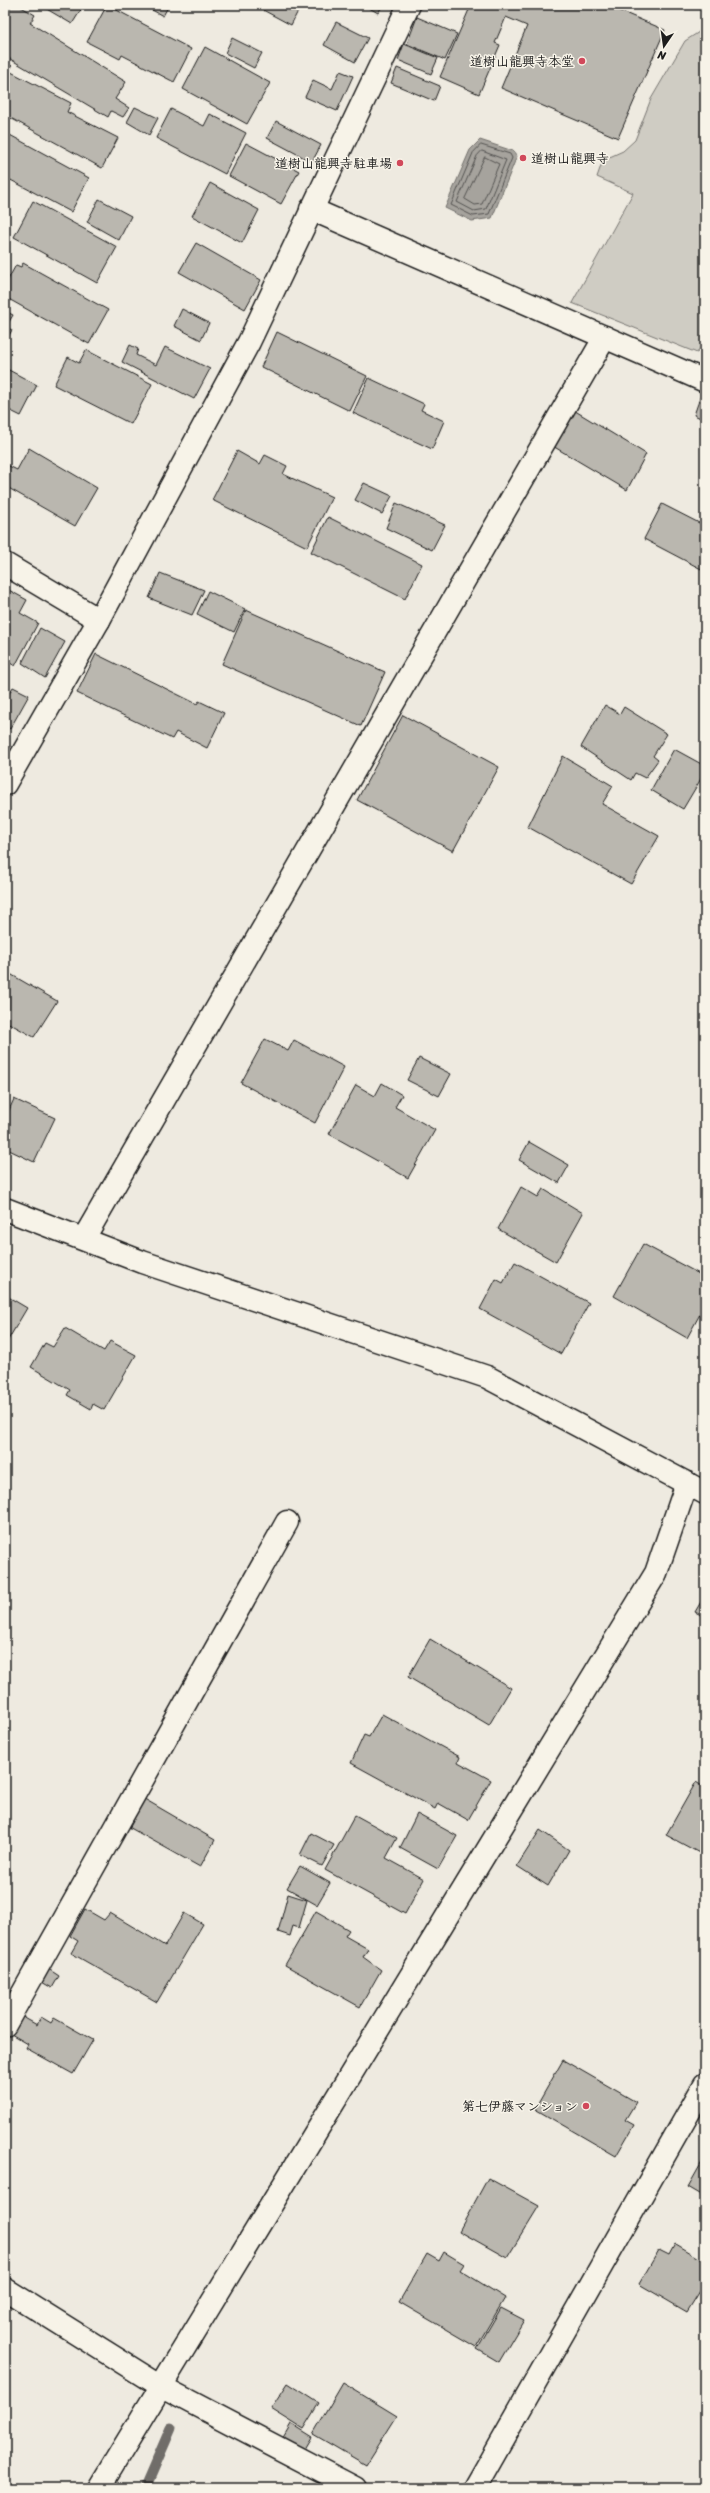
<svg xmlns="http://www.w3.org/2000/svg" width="710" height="2493" font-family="Sriracha,'Klee One',sans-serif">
<rect width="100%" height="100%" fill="#eeeae0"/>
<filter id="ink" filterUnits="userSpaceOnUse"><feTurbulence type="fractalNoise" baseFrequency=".025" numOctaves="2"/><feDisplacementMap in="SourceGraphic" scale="8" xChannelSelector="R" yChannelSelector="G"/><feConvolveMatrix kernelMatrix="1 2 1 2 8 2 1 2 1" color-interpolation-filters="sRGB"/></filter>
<g filter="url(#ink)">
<path fill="#cfccc3" stroke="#767470" d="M 705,11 L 705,340 L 697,353 L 572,303 L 633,193 L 597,177 L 603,160 L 623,151 L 635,140 L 651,99 L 685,41 L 699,32 Z"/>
<path fill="#a6a39d" stroke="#6f6d69" d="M 480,140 L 513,151 L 517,156 L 492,218 L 472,221 L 445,208 L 470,150 Z"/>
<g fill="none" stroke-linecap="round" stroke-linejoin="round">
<g stroke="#535250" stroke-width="1">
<path d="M 481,145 L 510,154 L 512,158 L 489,214 L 473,216 L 451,205 L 473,153 Z"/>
<path d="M 482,151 L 506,160 L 486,209 L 474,211 L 457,202 L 477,156 Z"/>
<path d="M 485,157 L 499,164 L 482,204 L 475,205 L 465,199 Z"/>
</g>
<path stroke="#6f6d69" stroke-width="11" d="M 145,2488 L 171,2428"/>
</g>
<g fill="#bab7af" stroke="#1c1c1c">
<path d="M 6,5 L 18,5 L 35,15 L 30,23 L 126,82 L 115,99 L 129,108 L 123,117 L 111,111 L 108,117 L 5,56 Z"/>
<path d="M 47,5 L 84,5 L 72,24 L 45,8 Z"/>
<path d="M 107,5 L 191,49 L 174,82 L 122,55 L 120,59 L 87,42 Z"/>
<path d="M 143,5 L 169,5 L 163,16 Z"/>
<path d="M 266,5 L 301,5 L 291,25 L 263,10 Z"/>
<path d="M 364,5 L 383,5 L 378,13 Z"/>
<path d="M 471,5 L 606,5 L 665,30 L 618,138 L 501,88 L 527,26 L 506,17 L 495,43 L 500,45 L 479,94 L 440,77 Z"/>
<path d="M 417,17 L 457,34 L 445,60 L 407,44 Z"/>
<path d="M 336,22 L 368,38 L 355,62 L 324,45 Z"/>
<path d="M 232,38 L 262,53 L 254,68 L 225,53 Z"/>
<path d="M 404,44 L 438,58 L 431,74 L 398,60 Z"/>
<path d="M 205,47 L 270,83 L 247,124 L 183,89 Z"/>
<path d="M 5,62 L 12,66 L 9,71 L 71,103 L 67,112 L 118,138 L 102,168 L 5,115 Z"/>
<path d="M 397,68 L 440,86 L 434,101 L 391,83 Z"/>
<path d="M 340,71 L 353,76 L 337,111 L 305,97 L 313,80 L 332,89 Z"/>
<path d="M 135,107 L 158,118 L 149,135 L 127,122 Z"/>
<path d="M 171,109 L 204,126 L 210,114 L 246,133 L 225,174 L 156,138 Z"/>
<path d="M 276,121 L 321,145 L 312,162 L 267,138 Z"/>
<path d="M 8,134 L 89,178 L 71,212 L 5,177 L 5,140 Z"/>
<path d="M 246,143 L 299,171 L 281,204 L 229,176 Z"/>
<path d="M 210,183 L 259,210 L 242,243 L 192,216 Z"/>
<path d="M 99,199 L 131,216 L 119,240 L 87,222 Z"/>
<path d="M 33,201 L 117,247 L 97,283 L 14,237 Z"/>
<path d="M 196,243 L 261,280 L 245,309 L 179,272 Z"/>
<path d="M 23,263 L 108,310 L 89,344 L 5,297 L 5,285 L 16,265 L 21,267 Z"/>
<path d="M 182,309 L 209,323 L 201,340 L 174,326 Z"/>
<path d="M 5,311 L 13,315 L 6,327 L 12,330 L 6,341 Z"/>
<path d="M 277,332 L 367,376 L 350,411 L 261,367 Z"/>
<path d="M 130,345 L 138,349 L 136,355 L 156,365 L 165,347 L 210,369 L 194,399 L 122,362 Z"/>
<path d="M 86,350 L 152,384 L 131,424 L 54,385 L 68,357 L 79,363 Z"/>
<path d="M 5,368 L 37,385 L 21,416 L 5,408 Z"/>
<path d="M 369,378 L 424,404 L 421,410 L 444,421 L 432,449 L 353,413 Z"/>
<path d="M 701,395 L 705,396 L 705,420 L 694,415 Z"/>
<path d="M 572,409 L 646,454 L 627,490 L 551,445 Z"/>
<path d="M 29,448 L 97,488 L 75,526 L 5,486 L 5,464 L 17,470 Z"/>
<path d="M 237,451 L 260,464 L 265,455 L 287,466 L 283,474 L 332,497 L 307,547 L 212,500 Z"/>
<path d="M 364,483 L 392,496 L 382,514 L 355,500 Z"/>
<path d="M 396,503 L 445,525 L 432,550 L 386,528 Z"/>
<path d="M 662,504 L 705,526 L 705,571 L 644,539 Z"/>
<path d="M 328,517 L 422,564 L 405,599 L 311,552 Z"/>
<path d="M 160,573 L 204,590 L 192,615 L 149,598 Z"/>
<path d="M 5,588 L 27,600 L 20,613 L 38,623 L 15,666 L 5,660 Z"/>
<path d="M 208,591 L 245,609 L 234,632 L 197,614 Z"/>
<path d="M 246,610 L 385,672 L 361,726 L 222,664 Z"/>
<path d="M 40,628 L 65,642 L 45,678 L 22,663 Z"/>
<path d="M 96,654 L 197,704 L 199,701 L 224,713 L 207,748 L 176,732 L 172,739 L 77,693 Z"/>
<path d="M 13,687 L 29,695 L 10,729 L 5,726 L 5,700 Z"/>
<path d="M 605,705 L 620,714 L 624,707 L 667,734 L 653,756 L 658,760 L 645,778 L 635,773 L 631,780 L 581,747 Z"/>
<path d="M 403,715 L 499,767 L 453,851 L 357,800 Z"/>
<path d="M 674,749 L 705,766 L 705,772 L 683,809 L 651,790 Z"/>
<path d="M 563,756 L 613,786 L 602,804 L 659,836 L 631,884 L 528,827 Z"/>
<path d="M 5,971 L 57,1001 L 34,1037 L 5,1021 Z"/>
<path d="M 265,1039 L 288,1051 L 294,1040 L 344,1067 L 315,1123 L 241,1083 Z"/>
<path d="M 419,1058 L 451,1074 L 439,1096 L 407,1080 Z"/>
<path d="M 382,1083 L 402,1095 L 395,1107 L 435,1130 L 408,1178 L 329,1134 L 356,1085 L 375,1096 Z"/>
<path d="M 14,1099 L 55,1118 L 34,1162 L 5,1148 L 5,1119 Z"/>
<path d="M 529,1142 L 569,1165 L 559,1183 L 519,1160 Z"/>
<path d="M 521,1187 L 538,1197 L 543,1189 L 583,1213 L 556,1262 L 498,1229 Z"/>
<path d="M 643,1244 L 705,1277 L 705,1305 L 687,1338 L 614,1296 Z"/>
<path d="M 515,1262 L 589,1303 L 561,1354 L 480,1309 L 496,1279 L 503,1283 Z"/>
<path d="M 5,1295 L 27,1308 L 5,1345 Z"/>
<path d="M 65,1328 L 104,1351 L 110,1341 L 136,1355 L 104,1410 L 93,1404 L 91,1409 L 67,1395 L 70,1390 L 31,1367 L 45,1343 L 53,1347 Z"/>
<path d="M 705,1595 L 705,1617 L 695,1612 Z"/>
<path d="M 430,1639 L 511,1688 L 489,1725 L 408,1677 Z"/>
<path d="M 382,1714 L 460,1757 L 458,1762 L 491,1780 L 468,1820 L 438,1803 L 435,1809 L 351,1763 L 364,1735 L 369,1737 Z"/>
<path d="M 696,1782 L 705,1788 L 705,1856 L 666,1835 Z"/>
<path d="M 141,1797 L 215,1840 L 200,1867 L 125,1825 Z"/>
<path d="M 417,1814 L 457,1836 L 438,1869 L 400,1848 Z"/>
<path d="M 355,1815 L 397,1838 L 386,1858 L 424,1879 L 405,1914 L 325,1870 Z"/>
<path d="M 540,1830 L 569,1850 L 548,1886 L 517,1866 Z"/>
<path d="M 311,1833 L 334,1845 L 322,1866 L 300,1855 Z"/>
<path d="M 300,1866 L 330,1883 L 317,1905 L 287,1888 Z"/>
<path d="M 288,1894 L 307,1900 L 299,1928 L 293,1926 L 290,1936 L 278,1932 Z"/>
<path d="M 85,1909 L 104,1920 L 110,1913 L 165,1946 L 184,1913 L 203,1924 L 157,2002 L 71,1953 L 78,1941 L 70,1936 Z"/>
<path d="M 316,1911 L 349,1930 L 345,1936 L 368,1949 L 363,1957 L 381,1970 L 360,2007 L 285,1965 Z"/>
<path d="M 47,1968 L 59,1976 L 52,1988 L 40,1981 Z"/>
<path d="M 21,2016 L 37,2025 L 41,2017 L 51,2023 L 54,2018 L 93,2040 L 73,2074 L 26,2048 L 28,2044 L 11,2034 Z"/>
<path d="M 563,2060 L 636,2102 L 625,2120 L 634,2125 L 616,2156 L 535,2109 Z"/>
<path d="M 705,2157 L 705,2197 L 688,2187 Z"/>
<path d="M 488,2178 L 539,2206 L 507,2258 L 459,2231 Z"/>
<path d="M 675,2244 L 705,2262 L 705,2283 L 687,2312 L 639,2284 L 659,2250 L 669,2255 Z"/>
<path d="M 444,2252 L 464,2264 L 460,2270 L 505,2298 L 476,2347 L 399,2302 L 427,2254 L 439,2261 Z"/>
<path d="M 501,2308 L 524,2320 L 499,2362 L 477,2349 Z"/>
<path d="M 288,2383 L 319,2403 L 303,2429 L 271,2409 Z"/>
<path d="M 343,2383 L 397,2416 L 366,2465 L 313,2434 Z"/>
<path d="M 291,2424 L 312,2437 L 302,2454 L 281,2441 Z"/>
</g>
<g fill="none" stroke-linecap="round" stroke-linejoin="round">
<defs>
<g id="street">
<path d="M 311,209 L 705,381"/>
<path d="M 5,564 L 99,620"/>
<path d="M 5,784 L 99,620 L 249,342 L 409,5"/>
<path d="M 5,1209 L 142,1262 L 487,1377 L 705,1493"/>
<path d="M 84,1238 L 605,337"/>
<path d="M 5,2025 L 287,1522"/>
<path d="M 5,2289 L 160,2386 L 355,2488"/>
<path d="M 99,2488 L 656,1573 L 687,1483"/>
<path d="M 475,2488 L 705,2084"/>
</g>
</defs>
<use href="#street" stroke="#1c1c1c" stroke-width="25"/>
<use href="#street" stroke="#f7f3e8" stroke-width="22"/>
</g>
</g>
<g fill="#d1495b" stroke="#f7f3e8" stroke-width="1.5">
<circle cx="582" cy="61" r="4"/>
<circle cx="523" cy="158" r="4"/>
<circle cx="400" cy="163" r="4"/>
<circle cx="586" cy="2106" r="4"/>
</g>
<g text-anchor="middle" stroke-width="3" stroke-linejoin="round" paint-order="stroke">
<g font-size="13" font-weight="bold" fill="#1c1c1c" stroke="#f7f3e8" text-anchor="end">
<text x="574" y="66">道樹山龍興寺本堂</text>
<text x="531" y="163" text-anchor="start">道樹山龍興寺</text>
<text x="392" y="168">道樹山龍興寺駐車場</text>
<text x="578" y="2111">第七伊藤マンション</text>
</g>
</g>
<rect width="710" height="2493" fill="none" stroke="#f7f3e8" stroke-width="20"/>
<rect x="10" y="10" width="690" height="2473" fill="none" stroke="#1c1c1c" stroke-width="1.5" filter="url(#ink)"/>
<g transform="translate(664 46) rotate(193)" stroke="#f7f3e8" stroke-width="3" paint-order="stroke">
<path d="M0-3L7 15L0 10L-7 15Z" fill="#1c1c1c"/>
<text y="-6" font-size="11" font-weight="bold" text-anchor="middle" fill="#1c1c1c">N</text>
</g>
</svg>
